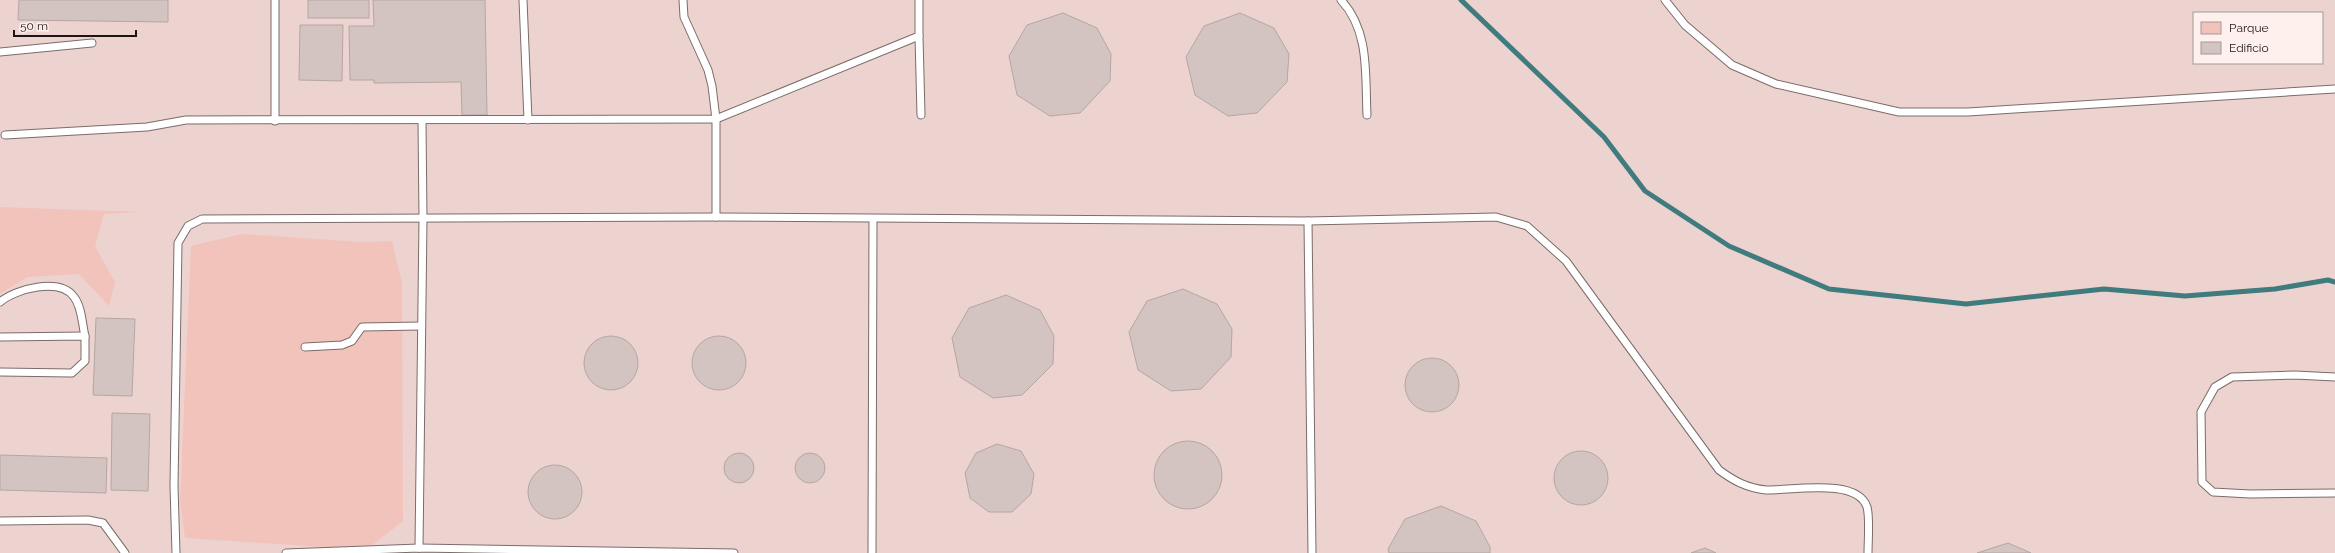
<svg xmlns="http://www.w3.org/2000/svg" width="2335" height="553" font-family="Raleway,sans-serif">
<rect width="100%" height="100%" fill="#f2e2df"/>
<path fill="#ecd3cf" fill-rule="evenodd" d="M 0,0 L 2335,0 L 2335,553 L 0,553 ZM 2194,13 L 2322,13 L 2322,63 L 2194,63 Z"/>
<g fill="#f2c3bb">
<path d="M 0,207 L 141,212 L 104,214 L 95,246 L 115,282 L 109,306 L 79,274 L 27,277 L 0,294 Z"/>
<path d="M 241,234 L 361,242 L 392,241 L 402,283 L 403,521 L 366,550 L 185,538 L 180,501 L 191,246 Z"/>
</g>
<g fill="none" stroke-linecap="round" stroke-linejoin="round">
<path stroke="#407b7e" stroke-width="5" d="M 1461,0 L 1604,137 L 1645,191 L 1729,246 L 1829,289 L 1966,304 L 2104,289 L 2185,296 L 2275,289 L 2328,280 L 2335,282"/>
</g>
<g fill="#d4c4c1" stroke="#b5a6a3">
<path d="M 19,0 L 168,0 L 168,22 L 18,20 Z"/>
<rect x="308" y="0" width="61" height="18"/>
<path d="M 373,0 L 485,0 L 487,115 L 462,115 L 461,82 L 374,83 L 374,80 L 350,80 L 349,26 L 374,26 Z"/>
<path d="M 1063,13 L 1097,28 L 1111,54 L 1110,81 L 1080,113 L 1050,116 L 1017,95 L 1009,56 L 1027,25 Z"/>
<path d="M 1240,13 L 1274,28 L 1289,54 L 1287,82 L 1257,113 L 1228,116 L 1195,95 L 1186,57 L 1204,26 Z"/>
<path d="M 300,25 L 343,25 L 342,81 L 299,80 Z"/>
<path d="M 1183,289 L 1217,304 L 1232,329 L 1231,357 L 1201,389 L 1171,391 L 1138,370 L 1129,332 L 1147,301 Z"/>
<path d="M 1006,295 L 1040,310 L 1054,336 L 1053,364 L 1022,395 L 993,398 L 960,377 L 952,338 L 969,308 Z"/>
<path d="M 96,318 L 135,319 L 132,396 L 93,395 Z"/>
<circle cx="611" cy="363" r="27"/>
<circle cx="719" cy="363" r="27"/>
<circle cx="1432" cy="385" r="27"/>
<path d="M 112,413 L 150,414 L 148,491 L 111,490 Z"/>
<circle cx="1188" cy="475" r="34"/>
<path d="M 997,444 L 1021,451 L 1034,474 L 1031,494 L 1012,512 L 989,512 L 970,498 L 965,473 L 976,453 Z"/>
<circle cx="1581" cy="478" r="27"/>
<circle cx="739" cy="468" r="15"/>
<circle cx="810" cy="468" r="15"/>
<path d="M 0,455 L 107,458 L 106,493 L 0,490 Z"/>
<circle cx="555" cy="492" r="27"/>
<path d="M 1441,506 L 1476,521 L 1490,547 L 1490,553 L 1389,553 L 1388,549 L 1405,519 Z"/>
<path d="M 2008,543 L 2031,553 L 1977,553 Z"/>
<path d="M 1705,548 L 1716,553 L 1691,553 Z"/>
</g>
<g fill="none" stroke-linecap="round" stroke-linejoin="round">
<defs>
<g id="lane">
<path d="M 523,0 L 528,120"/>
<path d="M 683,0 L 684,17 L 708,70 L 712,86 L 716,119 L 716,217"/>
<path d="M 1341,0 C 1370,31 1365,75 1367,115"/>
<path d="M 1665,0 L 1685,25 L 1732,65 L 1776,84 L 1899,112 L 1968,112 L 2335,89"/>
<path d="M 919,36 L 921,115"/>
<path d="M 0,52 L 92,43"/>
<path d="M 275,121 L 275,0"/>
<path d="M 5,135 L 147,127 L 186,120 L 716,119 L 919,36 L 919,0"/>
<path d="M 1308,221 L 1312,553"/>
<path d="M 0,302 C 15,289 60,277 74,297 C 82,307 82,324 85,336"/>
<path d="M 0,337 L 85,336 L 85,361 L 72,373 L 0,372"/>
<path d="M 305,347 L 342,345 L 352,341 L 362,327 L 421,326"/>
<path d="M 2335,377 L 2295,375 L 2232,377 L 2215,387 L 2201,412 L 2202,482 L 2213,492 L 2250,494 L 2335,493"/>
<path d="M 0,521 L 88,520 L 103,523 L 125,553"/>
<path d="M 419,548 L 423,219 L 422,121"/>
<path d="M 176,553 L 174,486 L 178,243 L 188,226 L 202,219 L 716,217 L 1308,221 L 1496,217 L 1527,226 L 1566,261 L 1719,470 C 1734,481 1747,488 1766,490 C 1789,491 1857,477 1867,507 C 1870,518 1868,541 1868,553"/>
<path d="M 286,553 L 419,548 L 734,553"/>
<path d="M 872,553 L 873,219"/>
</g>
</defs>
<use href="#lane" stroke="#7b6c6a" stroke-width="9"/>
<use href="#lane" stroke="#fff" stroke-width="7"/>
</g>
<rect x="2193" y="12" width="130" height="52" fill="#fdf0ed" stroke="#a39997"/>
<rect x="2201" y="22" width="20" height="12" fill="#f2c3bb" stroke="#a39997"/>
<text x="2229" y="32" font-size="12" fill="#1b1615">Parque</text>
<rect x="2201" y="42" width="20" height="12" fill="#d4c4c1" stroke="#a39997"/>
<text x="2229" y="52" font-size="12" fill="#1b1615">Edificio</text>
<path d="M14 30v6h122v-6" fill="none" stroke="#1b1615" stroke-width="2"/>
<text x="20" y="30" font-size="12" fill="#1b1615" stroke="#fdf0ed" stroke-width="3" paint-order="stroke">50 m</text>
</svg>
